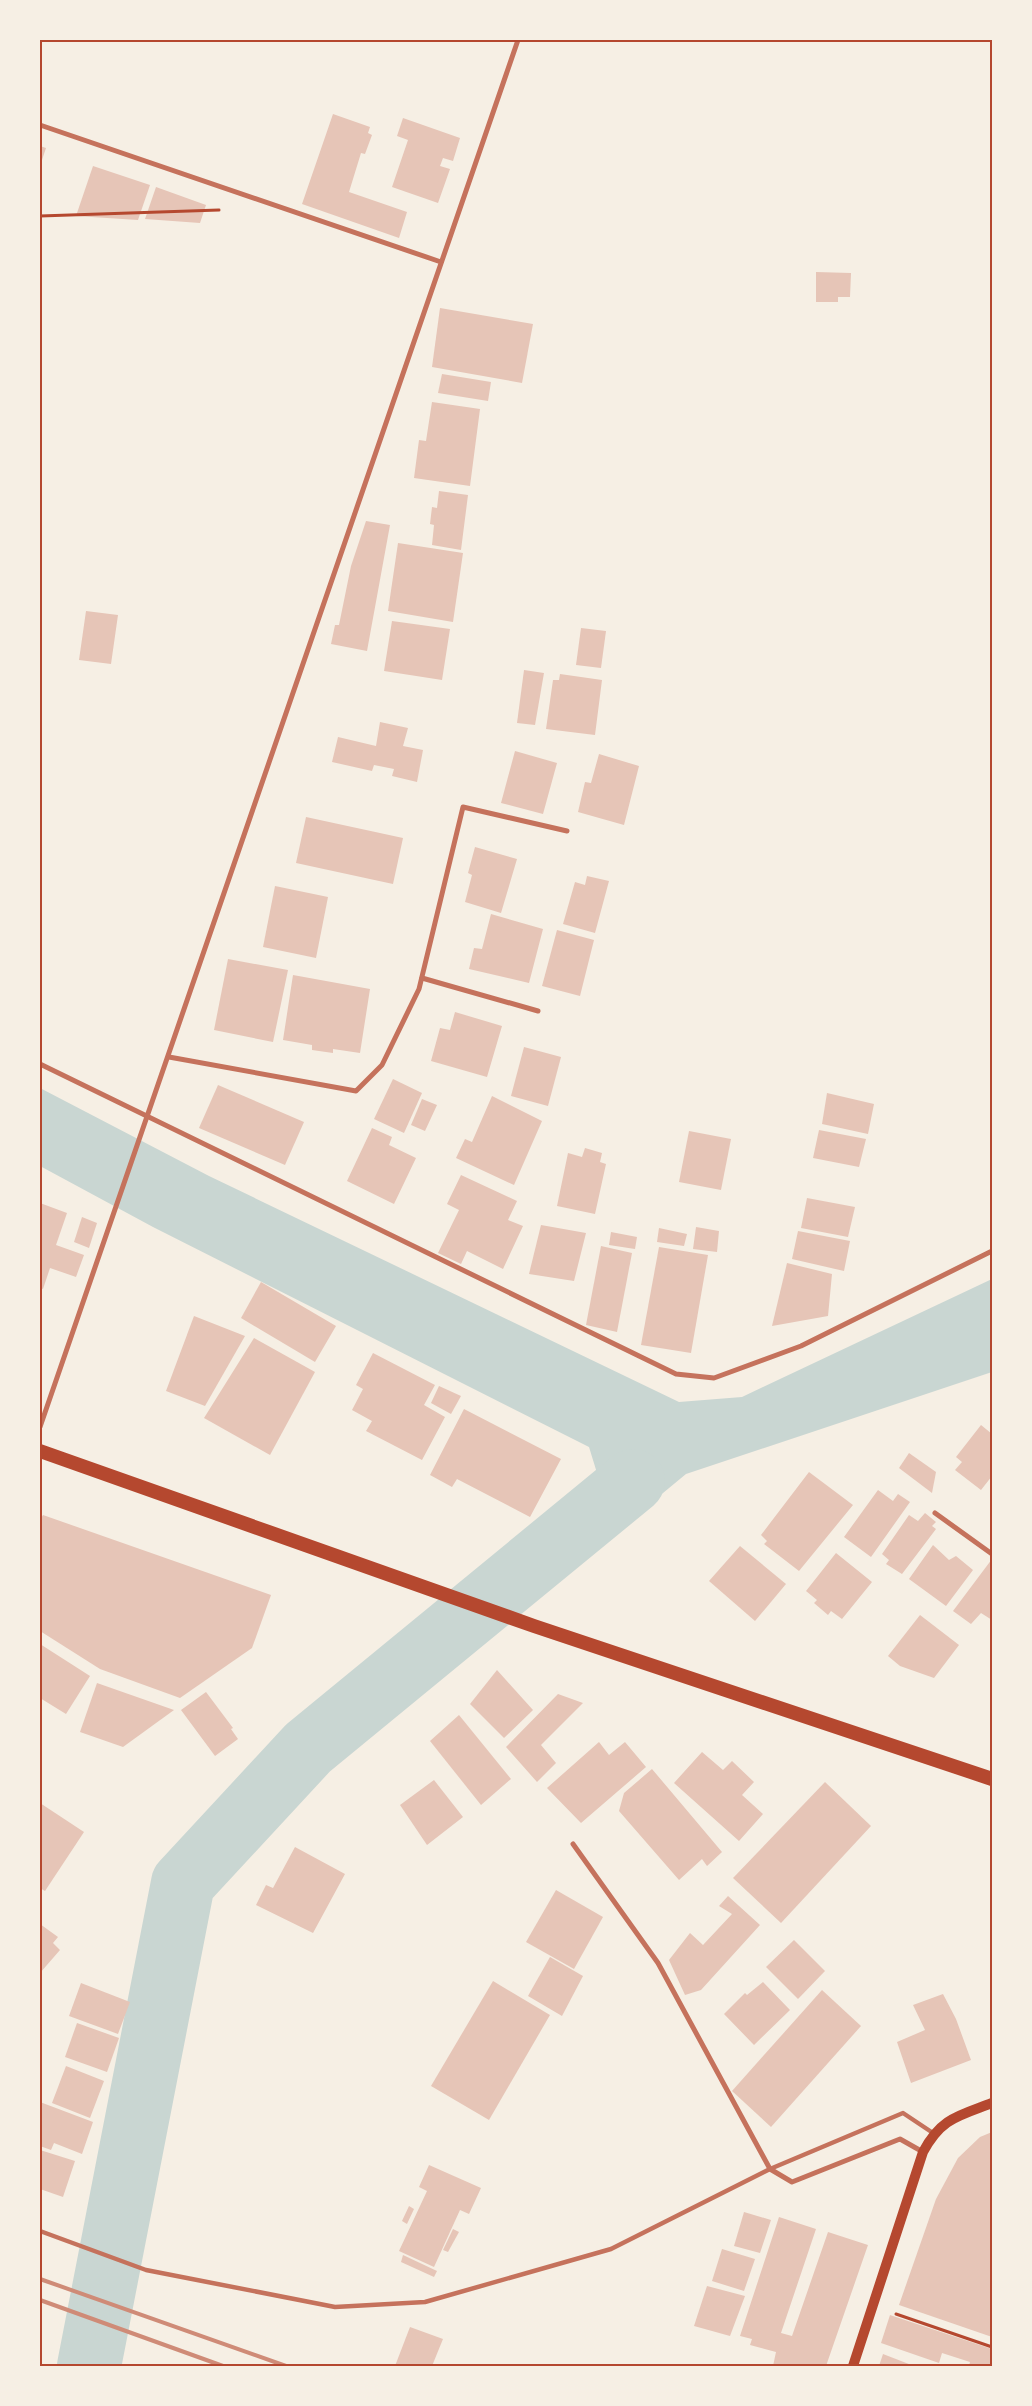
<svg xmlns="http://www.w3.org/2000/svg" width="1032" height="2406" font-family="'Noto Sans',sans-serif">
<rect width="100%" height="100%" fill="#f6efe4"/>
<path fill="#c9d6d2" d="M 40,1088 L 209,1176 L 679,1402 L 742,1397 L 992,1279 L 992,1372 L 686,1474 L 588,1555 L 545,1524 L 597,1473 L 589,1447 L 153,1227 L 40,1166 Z"/>
<g fill="none" stroke-linecap="round" stroke-linejoin="round">
<path stroke="#c9d6d2" stroke-width="64" d="M 89,2366 L 183,1883 L 308,1748 L 633,1481"/>
</g>
<g fill="#e6c5b7">
<path d="M 333,114 L 370,127 L 368,133 L 372,135 L 365,154 L 361,153 L 349,192 L 407,212 L 399,238 L 302,204 Z"/>
<path d="M 403,118 L 460,138 L 453,161 L 443,158 L 440,166 L 450,169 L 438,203 L 392,187 L 408,140 L 397,136 Z"/>
<path d="M 40,146 L 46,148 L 40,166 Z"/>
<path d="M 93,166 L 150,185 L 138,220 L 76,216 Z"/>
<path d="M 156,187 L 206,205 L 200,223 L 145,219 Z"/>
<path d="M 816,272 L 851,273 L 850,297 L 838,297 L 838,302 L 816,302 Z"/>
<path d="M 440,308 L 533,324 L 522,383 L 432,367 Z"/>
<path d="M 442,374 L 491,382 L 488,401 L 438,393 Z"/>
<path d="M 432,402 L 480,409 L 470,486 L 414,478 L 419,440 L 426,441 Z"/>
<path d="M 439,491 L 468,495 L 461,550 L 432,545 L 434,525 L 430,524 L 432,507 L 437,508 Z"/>
<path d="M 366,521 L 390,525 L 367,651 L 331,644 L 335,625 L 339,625 L 351,566 Z"/>
<path d="M 398,543 L 463,553 L 453,622 L 388,611 Z"/>
<path d="M 86,611 L 118,615 L 111,664 L 79,660 Z"/>
<path d="M 392,621 L 450,629 L 442,680 L 384,671 Z"/>
<path d="M 581,628 L 606,631 L 601,668 L 576,665 Z"/>
<path d="M 524,670 L 544,673 L 535,725 L 517,723 Z"/>
<path d="M 560,674 L 602,680 L 595,735 L 546,729 L 553,680 L 559,680 Z"/>
<path d="M 380,722 L 408,728 L 403,746 L 423,750 L 417,782 L 392,776 L 394,769 L 374,765 L 372,771 L 332,762 L 338,737 L 376,746 Z"/>
<path d="M 515,751 L 557,763 L 543,814 L 501,803 Z"/>
<path d="M 599,754 L 639,766 L 624,825 L 578,812 L 585,782 L 591,783 Z"/>
<path d="M 306,817 L 403,838 L 393,884 L 296,863 Z"/>
<path d="M 475,847 L 517,859 L 501,913 L 465,902 L 472,875 L 468,873 Z"/>
<path d="M 587,876 L 609,881 L 595,933 L 563,924 L 575,882 L 585,885 Z"/>
<path d="M 275,886 L 328,897 L 316,958 L 263,947 Z"/>
<path d="M 491,914 L 543,929 L 529,983 L 469,969 L 474,948 L 482,949 Z"/>
<path d="M 557,930 L 594,940 L 580,996 L 542,986 Z"/>
<path d="M 228,959 L 288,970 L 273,1042 L 214,1030 Z"/>
<path d="M 293,975 L 370,989 L 360,1053 L 333,1049 L 333,1053 L 312,1050 L 312,1045 L 283,1040 Z"/>
<path d="M 455,1012 L 502,1026 L 487,1077 L 431,1061 L 440,1028 L 450,1030 Z"/>
<path d="M 524,1047 L 561,1057 L 548,1106 L 511,1096 Z"/>
<path d="M 393,1079 L 422,1093 L 404,1133 L 374,1119 Z"/>
<path d="M 218,1085 L 304,1122 L 285,1165 L 199,1128 Z"/>
<path d="M 827,1093 L 874,1104 L 868,1134 L 822,1124 Z"/>
<path d="M 492,1096 L 542,1121 L 514,1185 L 456,1158 L 465,1139 L 472,1142 Z"/>
<path d="M 422,1099 L 437,1105 L 425,1131 L 411,1125 Z"/>
<path d="M 372,1128 L 392,1137 L 389,1145 L 416,1158 L 394,1204 L 347,1181 Z"/>
<path d="M 819,1130 L 866,1139 L 859,1167 L 813,1158 Z"/>
<path d="M 689,1131 L 731,1139 L 721,1190 L 679,1182 Z"/>
<path d="M 585,1148 L 602,1153 L 600,1162 L 606,1164 L 595,1214 L 557,1206 L 568,1153 L 582,1157 Z"/>
<path d="M 461,1175 L 517,1201 L 508,1220 L 523,1226 L 503,1269 L 467,1251 L 461,1264 L 438,1253 L 459,1210 L 447,1204 Z"/>
<path d="M 807,1198 L 855,1207 L 848,1237 L 801,1228 Z"/>
<path d="M 40,1203 L 67,1213 L 56,1245 L 84,1255 L 76,1277 L 50,1268 L 43,1289 L 40,1288 Z"/>
<path d="M 82,1217 L 97,1223 L 89,1248 L 74,1242 Z"/>
<path d="M 541,1225 L 586,1233 L 574,1281 L 529,1274 Z"/>
<path d="M 696,1227 L 719,1231 L 717,1252 L 693,1249 Z"/>
<path d="M 659,1228 L 687,1234 L 684,1246 L 657,1242 Z"/>
<path d="M 798,1231 L 850,1241 L 844,1271 L 792,1259 Z"/>
<path d="M 611,1232 L 637,1237 L 635,1249 L 609,1245 Z"/>
<path d="M 601,1246 L 632,1253 L 617,1332 L 586,1325 Z"/>
<path d="M 659,1247 L 708,1255 L 691,1353 L 641,1345 Z"/>
<path d="M 787,1263 L 832,1274 L 828,1316 L 772,1326 Z"/>
<path d="M 261,1282 L 336,1326 L 315,1362 L 241,1318 Z"/>
<path d="M 194,1316 L 245,1336 L 205,1406 L 166,1391 Z"/>
<path d="M 254,1338 L 315,1372 L 270,1455 L 204,1418 Z"/>
<path d="M 373,1353 L 435,1385 L 424,1405 L 445,1417 L 422,1460 L 366,1431 L 372,1421 L 352,1410 L 363,1389 L 356,1385 Z"/>
<path d="M 439,1386 L 461,1396 L 451,1414 L 431,1403 Z"/>
<path d="M 464,1409 L 561,1459 L 530,1517 L 457,1479 L 452,1487 L 430,1475 Z"/>
<path d="M 981,1425 L 992,1434 L 992,1476 L 981,1490 L 955,1470 L 962,1462 L 956,1457 Z"/>
<path d="M 909,1453 L 936,1472 L 932,1493 L 899,1468 Z"/>
<path d="M 809,1472 L 853,1505 L 799,1571 L 764,1544 L 767,1541 L 761,1535 Z"/>
<path d="M 878,1490 L 893,1501 L 898,1494 L 910,1502 L 871,1557 L 844,1537 Z"/>
<path d="M 925,1513 L 936,1522 L 932,1526 L 936,1529 L 902,1574 L 886,1564 L 889,1560 L 882,1554 L 909,1515 L 918,1521 Z"/>
<path d="M 43,1515 L 271,1595 L 252,1648 L 180,1698 L 100,1669 L 40,1631 L 40,1520 Z"/>
<path d="M 933,1545 L 949,1560 L 956,1556 L 973,1570 L 946,1606 L 909,1579 Z"/>
<path d="M 740,1546 L 786,1584 L 755,1621 L 709,1581 Z"/>
<path d="M 836,1553 L 872,1582 L 842,1619 L 831,1611 L 828,1615 L 814,1603 L 817,1600 L 806,1591 Z"/>
<path d="M 992,1559 L 992,1620 L 981,1613 L 971,1624 L 953,1611 Z"/>
<path d="M 920,1615 L 959,1645 L 934,1678 L 900,1666 L 888,1656 Z"/>
<path d="M 40,1644 L 90,1676 L 66,1714 L 40,1698 Z"/>
<path d="M 497,1670 L 533,1710 L 504,1738 L 470,1704 Z"/>
<path d="M 97,1683 L 174,1710 L 123,1747 L 80,1732 Z"/>
<path d="M 206,1692 L 233,1728 L 231,1729 L 238,1739 L 215,1756 L 181,1710 Z"/>
<path d="M 558,1694 L 583,1703 L 541,1745 L 556,1763 L 537,1782 L 506,1747 Z"/>
<path d="M 459,1715 L 511,1779 L 481,1805 L 430,1741 Z"/>
<path d="M 599,1742 L 609,1755 L 625,1742 L 646,1767 L 581,1823 L 547,1788 Z"/>
<path d="M 702,1752 L 723,1770 L 732,1761 L 754,1782 L 742,1795 L 763,1814 L 739,1841 L 674,1783 Z"/>
<path d="M 652,1769 L 722,1852 L 707,1866 L 702,1859 L 679,1880 L 619,1811 L 624,1793 Z"/>
<path d="M 434,1780 L 463,1817 L 427,1845 L 400,1805 Z"/>
<path d="M 825,1782 L 871,1826 L 781,1923 L 733,1878 Z"/>
<path d="M 40,1803 L 84,1832 L 45,1891 L 40,1888 Z"/>
<path d="M 295,1847 L 345,1874 L 313,1933 L 256,1905 L 266,1885 L 273,1888 Z"/>
<path d="M 556,1890 L 603,1917 L 574,1969 L 526,1942 Z"/>
<path d="M 728,1896 L 760,1925 L 701,1990 L 685,1995 L 669,1960 L 690,1933 L 703,1945 L 732,1914 L 719,1906 Z"/>
<path d="M 40,1924 L 58,1937 L 53,1943 L 60,1950 L 40,1973 Z"/>
<path d="M 794,1940 L 825,1971 L 798,1999 L 766,1967 Z"/>
<path d="M 550,1957 L 583,1976 L 562,2016 L 528,1996 Z"/>
<path d="M 493,1981 L 550,2015 L 489,2120 L 431,2086 Z"/>
<path d="M 763,1982 L 790,2010 L 754,2045 L 724,2014 L 745,1993 L 747,1995 Z"/>
<path d="M 81,1983 L 130,2002 L 118,2034 L 69,2016 Z"/>
<path d="M 822,1990 L 861,2026 L 771,2127 L 732,2091 Z"/>
<path d="M 943,1994 L 956,2019 L 971,2060 L 911,2083 L 897,2042 L 925,2030 L 913,2005 Z"/>
<path d="M 77,2023 L 119,2038 L 107,2072 L 65,2057 Z"/>
<path d="M 66,2066 L 104,2081 L 90,2118 L 52,2103 Z"/>
<path d="M 40,2102 L 93,2122 L 82,2154 L 54,2143 L 51,2150 L 40,2146 Z"/>
<path d="M 992,2132 L 992,2337 L 899,2305 L 936,2199 L 958,2158 L 980,2137 Z"/>
<path d="M 40,2150 L 75,2161 L 63,2197 L 40,2189 Z"/>
<path d="M 429,2165 L 481,2188 L 469,2214 L 460,2210 L 434,2267 L 399,2251 L 427,2191 L 419,2187 Z"/>
<path d="M 409,2206 L 414,2209 L 407,2224 L 402,2221 Z"/>
<path d="M 744,2212 L 771,2220 L 760,2253 L 734,2246 Z"/>
<path d="M 779,2217 L 816,2229 L 781,2333 L 792,2336 L 828,2232 L 868,2245 L 826,2366 L 773,2366 L 776,2352 L 750,2345 L 752,2339 L 740,2336 Z"/>
<path d="M 453,2229 L 459,2232 L 448,2252 L 443,2250 Z"/>
<path d="M 722,2249 L 755,2259 L 744,2291 L 712,2281 Z"/>
<path d="M 403,2255 L 437,2271 L 434,2277 L 401,2262 Z"/>
<path d="M 707,2286 L 745,2296 L 730,2336 L 694,2326 Z"/>
<path d="M 890,2315 L 992,2349 L 992,2366 L 969,2366 L 970,2362 L 942,2353 L 939,2363 L 881,2343 Z"/>
<path d="M 410,2327 L 443,2339 L 432,2366 L 395,2366 Z"/>
<path d="M 883,2354 L 914,2366 L 879,2366 Z"/>
</g>
<g fill="none" stroke-linecap="round" stroke-linejoin="round">
<g stroke="#b5482f" stroke-width="3">
<path d="M 40,216 L 219,210"/>
<path d="M 896,2314 L 992,2347"/>
</g>
<path stroke="#c5725c" stroke-width="4.5" d="M 40,2231 L 146,2270 L 335,2307 L 425,2302 L 611,2249 L 770,2169 L 903,2113 L 933,2133"/>
<g stroke="#c5725c" stroke-width="5">
<path d="M 40,125 L 441,262"/>
<path d="M 422,978 L 538,1011"/>
<path d="M 169,1057 L 356,1091 L 382,1065 L 419,989 L 463,807 L 567,831"/>
<path d="M 40,1064 L 676,1374 L 714,1378 L 801,1346 L 992,1251"/>
<path d="M 40,1427 L 518,40"/>
<path d="M 935,1513 L 992,1554"/>
<path d="M 573,1844 L 658,1963 L 770,2169 L 792,2182 L 900,2139 L 923,2152"/>
</g>
<path stroke="#b5482f" stroke-width="10" d="M 853,2366 L 923,2152 C 941,2118 958,2116 992,2103"/>
<path stroke="#b5482f" stroke-width="14" d="M 40,1451 L 534,1626 L 992,1779"/>
<g stroke="#cf8b77" stroke-width="4">
<path d="M 40,2279 L 286,2366"/>
<path d="M 40,2300 L 223,2366"/>
</g>
</g>
<rect width="1032" height="2406" fill="none" stroke="#f6efe4" stroke-width="82"/>
<rect x="41" y="41" width="950" height="2324" fill="none" stroke="#b5482f" stroke-width="2"/>
</svg>
